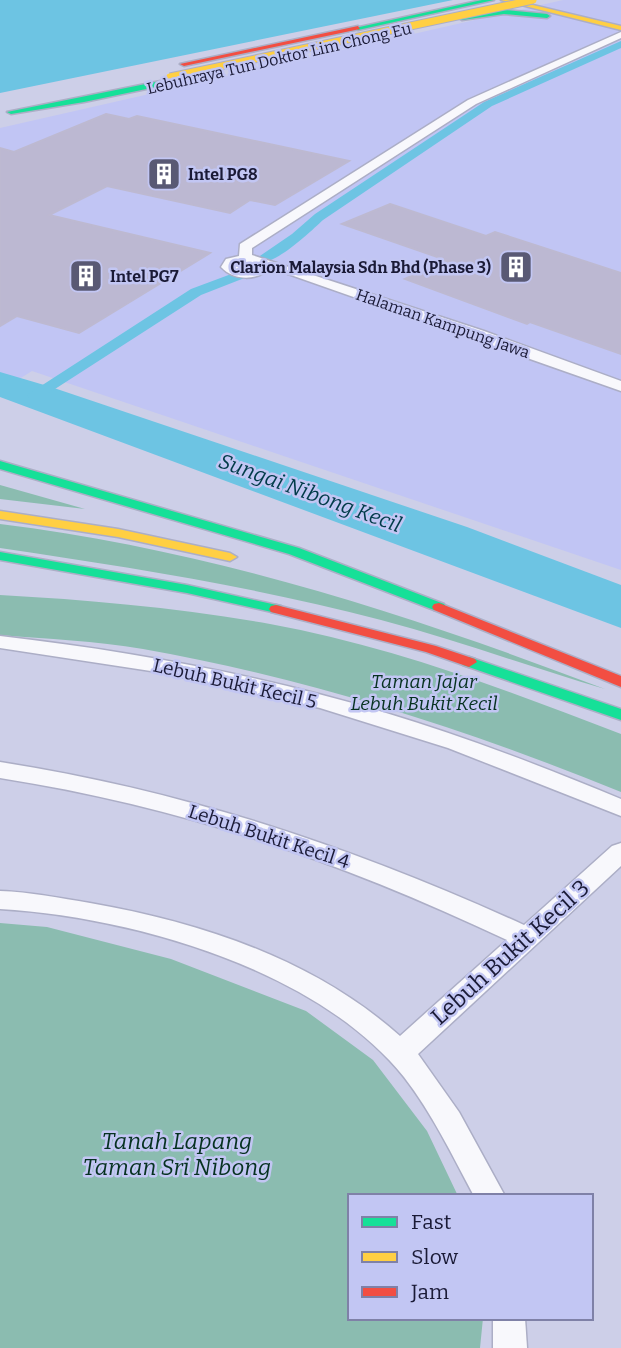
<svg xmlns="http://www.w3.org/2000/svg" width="621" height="1348" font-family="Bitter,serif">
<rect width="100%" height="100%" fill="#cdcfe8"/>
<path fill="#c1c5f4" d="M 563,0 L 621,0 L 621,570 L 32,371 L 0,391 L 0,128 Z"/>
<g fill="#8bbcb0">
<path d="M 0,485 L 85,509 L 0,499 Z"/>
<path d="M 0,524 C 210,550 408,614 605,689 C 530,667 457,640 381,620 C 256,587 128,567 0,548 Z"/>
<path d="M 0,595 C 90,600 181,608 270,624 C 391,646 507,690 621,734 L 621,792 C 466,729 308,678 143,649 C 96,641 47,639 0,635 Z"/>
<path d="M 0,923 L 47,927 L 171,959 L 306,1011 L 373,1060 L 427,1131 L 458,1196 L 350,1196 L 350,1318 L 483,1318 L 480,1348 L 0,1348 Z"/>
</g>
<g fill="#6dc4e3">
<path d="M 0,0 L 453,0 L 0,93 Z"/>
<path d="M 0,372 L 51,387 L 467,527 L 621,585 L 621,628 L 0,397 Z"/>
</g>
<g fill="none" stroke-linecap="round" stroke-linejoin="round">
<g fill="#6dc4e3" fill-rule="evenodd">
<path d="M 621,41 L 621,48 L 492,106 L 323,220 C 310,232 275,266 256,263 L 254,260 L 292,234 L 315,214 L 484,102 Z"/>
<path d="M 242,270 L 247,271 L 247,277 L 201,295 L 41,398 L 29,398 L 27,395 L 191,289 Z"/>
</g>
</g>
<g fill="#bcb8d2" stroke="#bdb9d1" stroke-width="2">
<path d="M 106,114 L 129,119 L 137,116 L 349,161 L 275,205 L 250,200 L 230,213 L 107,186 L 49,215 L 210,253 L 79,333 L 17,316 L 0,326 L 0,148 L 14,152 Z"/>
<path d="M 390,204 L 486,236 L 495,232 L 621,273 L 621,354 L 530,322 L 527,324 L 405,279 L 446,260 L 342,224 Z"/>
</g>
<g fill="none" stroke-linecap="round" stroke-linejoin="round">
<defs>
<g id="street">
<path d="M 621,32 L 621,38 L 476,104 L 252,248 L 252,255 L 484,331 L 621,381 L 621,391 L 271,268 C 257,281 234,281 221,267 L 226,259 L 239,256 L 240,244 L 468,100 ZM 246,262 L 258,266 L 247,270 L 235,266 Z"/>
<path d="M 0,636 C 131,651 260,675 386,713 C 466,737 544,767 621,799 L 621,816 L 448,748 L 320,708 L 164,673 L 0,648 Z"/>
<path d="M 0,762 C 185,791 353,847 524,925 L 612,846 L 621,843 L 621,866 L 418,1054 L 459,1112 L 505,1196 L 474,1196 C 452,1155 432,1113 404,1077 C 317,969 133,917 0,909 L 0,891 C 30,892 60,898 90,903 C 203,923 313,959 400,1036 L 507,940 C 339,861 184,807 0,778 Z"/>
<path d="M 493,1318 L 525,1318 L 527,1348 L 493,1348 Z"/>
</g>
<g id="fast">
<path d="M 482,0 L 494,0 L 358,30 L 355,28 Z"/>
<path d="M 504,10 L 547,14 L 550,16 L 547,18 L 504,14 L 462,20 L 459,18 Z"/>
<path d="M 215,70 L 218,74 L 84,102 L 11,114 L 7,112 Z"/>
<path d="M 0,461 L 299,548 L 444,604 L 446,607 L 444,610 L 434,610 L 289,554 L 0,469 Z"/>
<path d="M 0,552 L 187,585 L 281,606 L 283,609 L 276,613 L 187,593 L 0,560 Z"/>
<path d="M 469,657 L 621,709 L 621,720 L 463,665 L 461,662 Z"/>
</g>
<g id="slow">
<path d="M 501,0 L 512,0 L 621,26 L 621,30 Z"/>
<path d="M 0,511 L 118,529 L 230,553 L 237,557 L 230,561 L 118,537 L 0,519 Z"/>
</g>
<g id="jam">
<path d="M 358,26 L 360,29 L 184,66 L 180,64 Z"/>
<path d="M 439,603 L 621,676 L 621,687 L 434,610 L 432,607 L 434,604 Z"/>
<path d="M 276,605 L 436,646 L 475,659 L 477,662 L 469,667 L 426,652 L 271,612 L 269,609 L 271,606 Z"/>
</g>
</defs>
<use href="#street" stroke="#acaec6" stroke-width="3"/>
<use href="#fast" stroke="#acaec6" stroke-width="3"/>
<use href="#slow" stroke="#acaec6" stroke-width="3"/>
<use href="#jam" stroke="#acaec6" stroke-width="3"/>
<use href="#street" fill="#f8f8fc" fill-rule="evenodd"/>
<use href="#fast" fill="#16e098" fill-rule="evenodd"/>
<use href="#slow" fill="#ffcf43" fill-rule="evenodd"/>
<use href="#jam" fill="#f24e42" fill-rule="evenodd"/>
<defs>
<path id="slow-bridge" d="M 170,77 L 533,0"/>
</defs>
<use href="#slow-bridge" stroke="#acaec6" stroke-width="9" stroke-linecap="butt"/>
<use href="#slow-bridge" stroke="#ffcf43" stroke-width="7"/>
</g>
<defs>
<symbol id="building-square" viewBox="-11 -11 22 22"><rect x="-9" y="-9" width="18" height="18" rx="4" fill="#595974" stroke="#c2c6f3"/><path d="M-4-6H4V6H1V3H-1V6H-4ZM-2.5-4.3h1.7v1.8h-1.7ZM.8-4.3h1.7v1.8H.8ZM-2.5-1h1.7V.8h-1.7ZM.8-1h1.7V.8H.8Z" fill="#fff"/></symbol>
</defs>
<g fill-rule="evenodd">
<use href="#building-square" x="145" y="155" width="38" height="38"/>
<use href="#building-square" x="497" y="248" width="38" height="38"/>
<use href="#building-square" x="67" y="257" width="38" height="38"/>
</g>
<g text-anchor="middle" stroke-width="5" stroke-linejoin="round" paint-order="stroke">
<g font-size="16" fill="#1a1a36" stroke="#c2c6f3">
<text transform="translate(279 58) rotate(-13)" y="6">Lebuhraya Tun Doktor Lim Chong Eu</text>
<text transform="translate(443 323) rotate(19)" y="6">Halaman Kampung Jawa</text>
</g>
<g font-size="16" font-weight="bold" fill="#1a1a36" stroke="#c2c6f3" text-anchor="start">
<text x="188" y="180">Intel PG8</text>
<text x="491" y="273" text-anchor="end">Clarion Malaysia Sdn Bhd (Phase 3)</text>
<text x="110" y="282">Intel PG7</text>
</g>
<g font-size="19" font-style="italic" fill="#063220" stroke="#c2c6f3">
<text x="424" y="688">Taman Jajar<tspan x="424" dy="22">Lebuh Bukit Kecil</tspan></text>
</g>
<g font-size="19" fill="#1a1a36" stroke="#c2c6f3">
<text transform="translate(235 683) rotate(13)" y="7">Lebuh Bukit Kecil 5</text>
<text transform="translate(269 836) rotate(18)" y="7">Lebuh Bukit Kecil 4</text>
</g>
<g font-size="21" font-style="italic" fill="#013b49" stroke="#c2c6f3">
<text transform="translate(310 493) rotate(20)" y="7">Sungai Nibong Kecil</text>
</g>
<g font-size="23" fill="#1a1a36" stroke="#c2c6f3">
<text transform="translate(510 952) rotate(-42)" y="8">Lebuh Bukit Kecil 3</text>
</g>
<g font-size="23" font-style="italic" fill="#063220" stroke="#c2c6f3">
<text x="177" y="1149">Tanah Lapang<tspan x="177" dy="26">Taman Sri Nibong</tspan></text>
</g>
</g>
<rect x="348" y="1194" width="245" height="126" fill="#c2c6f3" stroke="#7f81a7" stroke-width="2"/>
<rect x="362" y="1217" width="35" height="10" fill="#16e098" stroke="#7f81a7" stroke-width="2"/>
<text x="411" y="1229" font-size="21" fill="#1a1a36">Fast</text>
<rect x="362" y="1252" width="35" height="10" fill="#ffcf43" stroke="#7f81a7" stroke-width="2"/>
<text x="411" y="1264" font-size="21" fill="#1a1a36">Slow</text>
<rect x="362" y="1287" width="35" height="10" fill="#f24e42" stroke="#7f81a7" stroke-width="2"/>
<text x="411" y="1299" font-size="21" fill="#1a1a36">Jam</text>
</svg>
